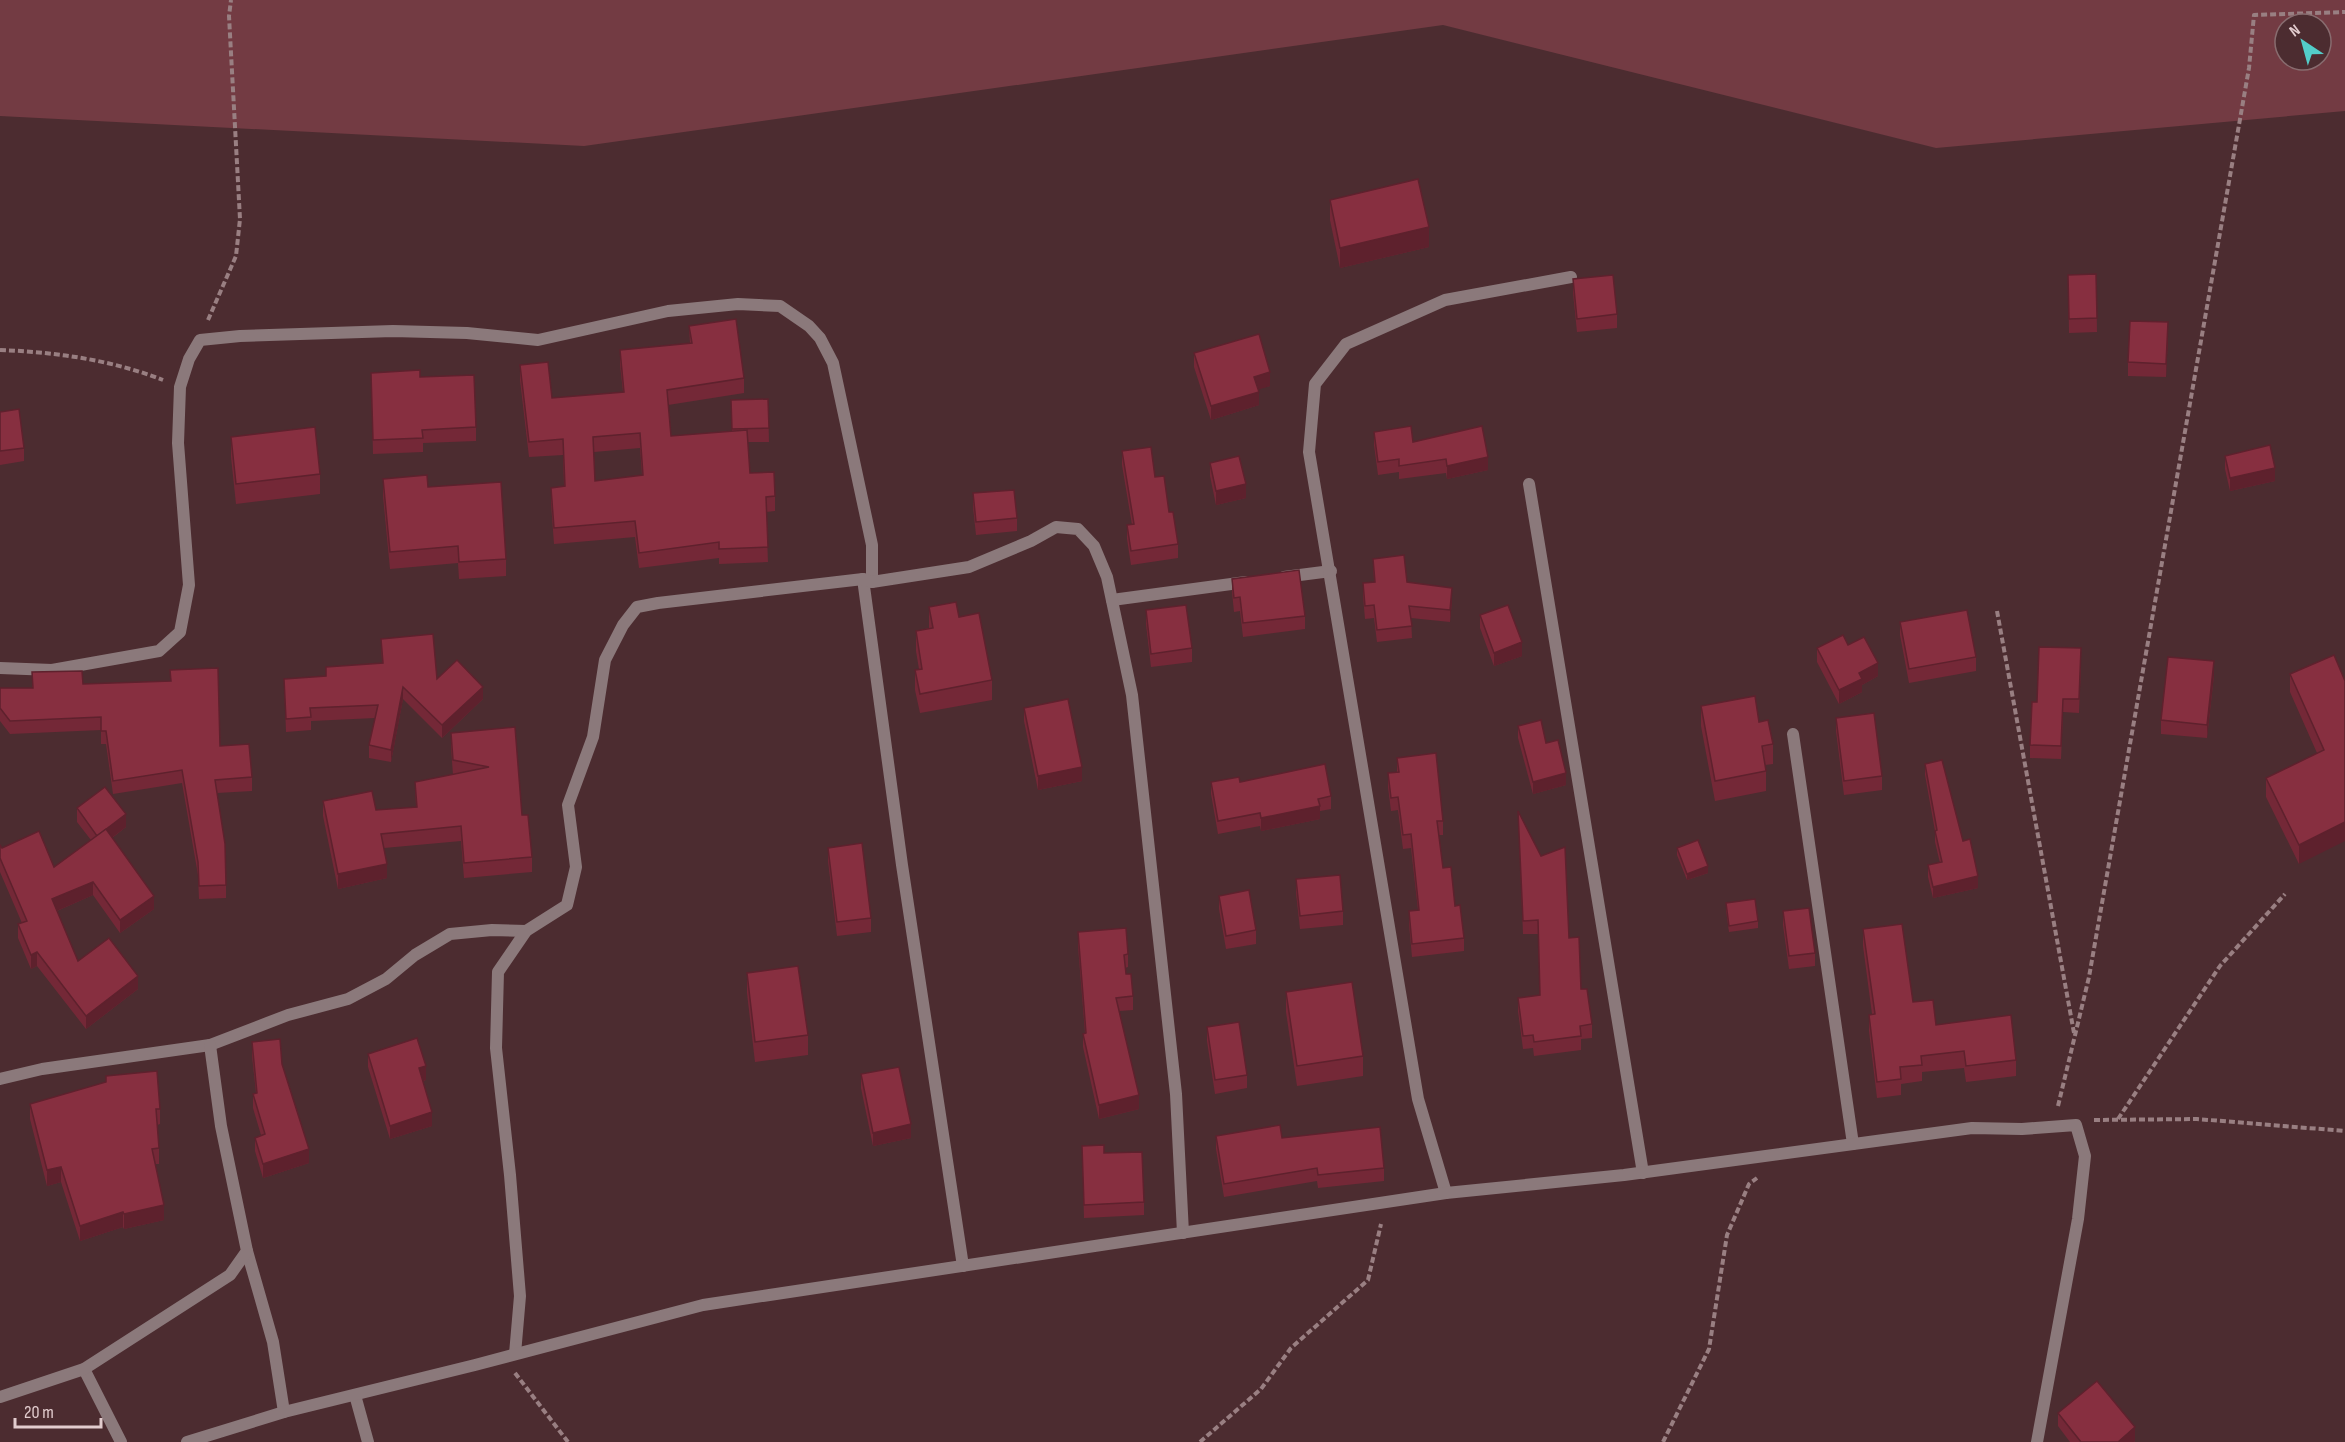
<svg xmlns="http://www.w3.org/2000/svg" width="2345" height="1442" font-family="'Sofia Sans Condensed',sans-serif">
<rect width="100%" height="100%" fill="#4c2c30"/>
<path fill="#733b43" fill-rule="evenodd" d="M 0,0 L 2345,0 L 2345,111 L 1936,148 L 1443,25 L 584,146 L 0,116 ZM 2285,24 L 2321,24 L 2321,60 L 2285,60 Z"/>
<g fill="none" stroke-linecap="round" stroke-linejoin="round">
<g stroke="#997f82" stroke-width="4" stroke-dasharray="6 3" stroke-linecap="butt">
<path d="M 208,320 L 236,256 L 240,219 L 229,16 L 231,0"/>
<path d="M 0,350 C 55,352 112,360 163,380"/>
<path d="M 1997,611 L 2074,1033"/>
<path d="M 2058,1106 L 2089,977 L 2249,68 L 2254,15 L 2345,12"/>
<path d="M 2118,1119 L 2220,966 L 2285,894"/>
<path d="M 2094,1120 L 2197,1119 L 2345,1131"/>
<path d="M 515,1373 L 568,1442"/>
<path d="M 1200,1442 L 1261,1389 L 1291,1348 L 1368,1280 L 1381,1224"/>
<path d="M 1663,1442 L 1709,1349 L 1727,1235 L 1749,1184 L 1757,1178"/>
</g>
<path stroke="#8b797b" stroke-width="12" d="M 355,1395 L 368,1442"/>
<g stroke="#8b797b" stroke-width="12">
<path d="M 1529,484 L 1643,1173"/>
<path d="M 1284,577 L 1331,571"/>
<path d="M 863,579 L 902,865 L 963,1266"/>
<path d="M 1112,600 L 1246,582"/>
<path d="M 0,668 L 52,670 L 159,651 L 180,632 L 189,585 L 178,443 L 180,387 L 189,359 L 200,340 L 240,336 L 393,331 L 467,333 L 538,340 L 668,311 L 738,304 L 780,306 L 809,326 L 820,338 L 833,363 L 872,545 L 872,582"/>
<path d="M 1793,734 L 1853,1144"/>
<path d="M 0,1079 L 42,1069 L 210,1045 L 288,1015 L 348,999 L 386,979 L 415,955 L 450,934 L 492,930 L 526,931"/>
<path d="M 1446,1193 L 1418,1099 L 1309,452 L 1315,384 L 1346,344 L 1445,300 L 1571,277"/>
<path d="M 247,1251 L 273,1342 L 284,1412"/>
<path d="M 515,1354 L 520,1296 L 510,1175 L 496,1048 L 498,972 L 526,931 L 567,905 L 576,867 L 568,805 L 593,737 L 605,660 L 623,625 L 637,607 L 658,603 L 863,579 L 872,582 L 969,567 L 1031,541 L 1056,527 L 1078,529 L 1094,546 L 1107,577 L 1132,695 L 1176,1094 L 1183,1233"/>
<path d="M 84,1369 L 121,1442"/>
<path d="M 0,1397 L 84,1369 L 230,1275 L 247,1251 L 221,1126 L 210,1045"/>
<path d="M 187,1442 L 284,1412 L 475,1365 L 703,1305 L 1446,1193 L 1624,1175 L 1972,1128 L 2022,1129 L 2076,1125 L 2085,1156 L 2078,1219 L 2037,1442"/>
</g>
</g>
<g fill="#742837" fill-rule="evenodd">
<path d="M 1330,200 L 1429,247 L 1340,268 L 1330,220 Z"/>
<path d="M 2096,274 L 2097,332 L 2069,333 L 2068,275 Z"/>
<path d="M 1573,279 L 1617,314 L 1617,328 L 1577,332 L 1573,293 Z"/>
<path d="M 689,326 L 744,378 L 744,393 L 668,405 L 671,436 L 732,431 L 731,400 L 768,399 L 769,442 L 748,442 L 750,473 L 775,496 L 775,511 L 766,512 L 768,562 L 719,564 L 719,558 L 639,568 L 635,537 L 554,544 L 551,503 L 551,488 L 564,486 L 563,455 L 529,457 L 520,380 L 520,365 L 552,398 L 623,392 L 620,365 L 620,350 L 690,343 ZM 640,448 L 642,475 L 595,481 L 594,452 Z"/>
<path d="M 2168,336 L 2166,377 L 2128,376 L 2128,362 Z"/>
<path d="M 1194,353 L 1270,386 L 1258,389 L 1259,405 L 1211,420 L 1194,367 Z"/>
<path d="M 371,373 L 420,377 L 476,427 L 476,441 L 423,443 L 423,452 L 373,454 Z"/>
<path d="M 0,412 L 24,448 L 24,461 L 0,465 Z"/>
<path d="M 1374,432 L 1413,442 L 1488,470 L 1447,479 L 1446,473 L 1399,479 L 1399,472 L 1378,475 L 1374,445 Z"/>
<path d="M 231,437 L 320,474 L 320,494 L 236,504 L 231,457 Z"/>
<path d="M 1122,451 L 1155,477 L 1169,512 L 1178,544 L 1178,558 L 1131,565 L 1127,539 L 1127,525 L 1132,525 L 1122,465 Z"/>
<path d="M 2225,456 L 2275,481 L 2230,491 L 2225,469 Z"/>
<path d="M 1210,463 L 1246,498 L 1216,505 L 1210,476 Z"/>
<path d="M 383,479 L 428,487 L 506,559 L 506,576 L 459,579 L 458,563 L 390,569 L 383,496 Z"/>
<path d="M 973,493 L 1017,518 L 1017,531 L 976,535 L 973,507 Z"/>
<path d="M 1373,559 L 1407,582 L 1452,600 L 1450,622 L 1411,618 L 1412,638 L 1377,642 L 1374,618 L 1365,619 L 1363,596 L 1363,583 L 1374,582 Z"/>
<path d="M 1232,579 L 1305,616 L 1305,629 L 1243,637 L 1240,611 L 1234,612 L 1232,592 Z"/>
<path d="M 929,607 L 959,617 L 992,680 L 992,700 L 920,713 L 915,690 L 915,670 L 919,669 L 916,651 L 916,631 L 929,628 Z"/>
<path d="M 1146,610 L 1192,648 L 1192,662 L 1151,667 L 1146,624 Z"/>
<path d="M 1480,615 L 1522,656 L 1494,666 L 1480,628 Z"/>
<path d="M 1900,622 L 1976,657 L 1976,671 L 1909,683 L 1900,635 Z"/>
<path d="M 381,639 L 437,679 L 483,699 L 442,738 L 403,699 L 391,762 L 369,758 L 369,745 L 375,718 L 311,721 L 311,730 L 286,732 L 284,679 L 326,676 L 326,667 L 382,663 Z"/>
<path d="M 1848,645 L 1878,676 L 1862,685 L 1862,692 L 1839,704 L 1817,662 L 1817,648 Z"/>
<path d="M 2081,662 L 2079,713 L 2063,712 L 2061,759 L 2030,758 L 2030,745 L 2037,702 Z"/>
<path d="M 32,672 L 83,684 L 220,746 L 252,777 L 252,791 L 217,793 L 226,885 L 226,898 L 199,899 L 198,875 L 182,783 L 113,794 L 106,744 L 101,744 L 101,730 L 10,734 L 0,721 L 0,688 L 32,688 Z"/>
<path d="M 2290,674 L 2345,681 L 2299,864 L 2266,797 L 2266,778 L 2317,753 L 2290,692 Z"/>
<path d="M 2214,675 L 2207,738 L 2161,734 L 2161,720 Z"/>
<path d="M 1701,706 L 1759,722 L 1773,744 L 1773,764 L 1765,765 L 1766,771 L 1766,791 L 1715,801 L 1701,726 Z"/>
<path d="M 1024,708 L 1082,781 L 1038,790 L 1024,721 Z"/>
<path d="M 1836,718 L 1882,776 L 1882,790 L 1844,795 L 1836,731 Z"/>
<path d="M 1518,726 L 1546,743 L 1566,785 L 1533,794 L 1518,738 Z"/>
<path d="M 515,727 L 522,815 L 532,857 L 532,872 L 464,878 L 461,841 L 384,848 L 387,878 L 338,889 L 323,816 L 323,801 L 376,810 L 416,807 L 415,782 L 453,775 L 451,747 L 451,733 Z"/>
<path d="M 1397,758 L 1443,821 L 1443,835 L 1439,835 L 1443,868 L 1464,938 L 1464,951 L 1412,957 L 1409,924 L 1409,911 L 1418,910 L 1411,848 L 1403,849 L 1398,810 L 1391,811 L 1388,787 L 1388,773 L 1397,772 Z"/>
<path d="M 1925,764 L 1963,841 L 1978,888 L 1933,898 L 1928,877 L 1928,865 L 1940,863 L 1935,842 L 1935,831 L 1925,775 Z"/>
<path d="M 1211,782 L 1240,782 L 1331,796 L 1331,809 L 1320,811 L 1320,819 L 1261,831 L 1260,826 L 1218,834 L 1211,794 Z"/>
<path d="M 77,808 L 126,827 L 112,838 L 154,909 L 120,933 L 93,895 L 57,911 L 78,961 L 138,989 L 86,1029 L 37,966 L 31,969 L 18,938 L 18,924 L 22,923 L 0,872 L 0,845 L 2,848 L 54,867 L 91,840 L 77,822 Z"/>
<path d="M 1518,811 L 1569,938 L 1581,989 L 1592,1024 L 1592,1038 L 1581,1039 L 1581,1050 L 1534,1056 L 1533,1048 L 1523,1049 L 1518,1011 L 1518,998 L 1540,995 L 1538,934 L 1523,934 Z"/>
<path d="M 828,848 L 871,918 L 871,932 L 837,936 L 828,861 Z"/>
<path d="M 1677,848 L 1708,873 L 1687,880 L 1677,855 Z"/>
<path d="M 1296,879 L 1343,911 L 1343,925 L 1300,929 L 1296,893 Z"/>
<path d="M 1219,896 L 1256,930 L 1256,944 L 1226,949 L 1219,909 Z"/>
<path d="M 1726,903 L 1758,921 L 1758,928 L 1729,932 L 1726,910 Z"/>
<path d="M 1783,911 L 1815,953 L 1815,966 L 1789,969 L 1783,925 Z"/>
<path d="M 1863,929 L 1913,1002 L 1936,1025 L 2016,1060 L 2016,1076 L 1966,1082 L 1964,1068 L 1922,1072 L 1922,1081 L 1901,1084 L 1901,1095 L 1877,1098 L 1869,1031 L 1869,1015 L 1872,1014 L 1863,946 Z"/>
<path d="M 1078,932 L 1128,954 L 1128,967 L 1125,968 L 1126,974 L 1133,996 L 1133,1010 L 1119,1011 L 1139,1109 L 1099,1119 L 1083,1047 L 1083,1034 L 1085,1033 L 1078,946 Z"/>
<path d="M 747,973 L 808,1035 L 808,1055 L 755,1062 L 747,993 Z"/>
<path d="M 1286,992 L 1363,1056 L 1363,1076 L 1297,1086 L 1286,1012 Z"/>
<path d="M 1207,1027 L 1247,1075 L 1247,1088 L 1215,1094 L 1207,1041 Z"/>
<path d="M 252,1042 L 282,1064 L 309,1163 L 263,1178 L 255,1151 L 255,1138 L 261,1135 L 253,1108 L 253,1094 L 256,1093 L 252,1056 Z"/>
<path d="M 368,1054 L 426,1080 L 423,1081 L 432,1126 L 390,1139 L 368,1067 Z"/>
<path d="M 861,1074 L 911,1138 L 873,1146 L 861,1088 Z"/>
<path d="M 106,1076 L 160,1109 L 160,1124 L 157,1125 L 159,1148 L 159,1164 L 155,1164 L 164,1220 L 124,1229 L 123,1227 L 80,1241 L 61,1182 L 47,1186 L 30,1119 L 30,1104 L 106,1082 Z"/>
<path d="M 1216,1136 L 1282,1138 L 1384,1168 L 1384,1181 L 1318,1188 L 1317,1181 L 1224,1197 L 1216,1149 Z"/>
<path d="M 1082,1146 L 1104,1153 L 1144,1202 L 1144,1215 L 1084,1218 Z"/>
<path d="M 2058,1413 L 2135,1441 L 2134,1442 L 2070,1442 L 2058,1426 Z"/>
</g>
<g fill="#5e212d">
<path d="M 1429,227 L 1429,247 L 1340,268 L 1340,248 Z"/>
<path d="M 2168,322 L 2168,336 L 2166,377 L 2166,364 Z"/>
<path d="M 1270,372 L 1270,386 L 1254,391 L 1254,377 Z"/>
<path d="M 1259,392 L 1259,405 L 1211,420 L 1211,406 Z"/>
<path d="M 1488,457 L 1488,470 L 1447,479 L 1447,466 Z"/>
<path d="M 2275,468 L 2275,481 L 2230,491 L 2230,478 Z"/>
<path d="M 1246,484 L 1246,498 L 1216,505 L 1216,491 Z"/>
<path d="M 1452,588 L 1452,600 L 1450,622 L 1450,610 Z"/>
<path d="M 1522,642 L 1522,656 L 1494,666 L 1494,653 Z"/>
<path d="M 2214,661 L 2214,675 L 2207,738 L 2207,725 Z"/>
<path d="M 1878,663 L 1878,676 L 1862,685 L 1862,692 L 1839,704 L 1839,690 L 1859,673 Z"/>
<path d="M 403,687 L 403,699 L 391,762 L 391,750 Z"/>
<path d="M 483,687 L 483,699 L 442,738 L 442,725 Z"/>
<path d="M 1082,767 L 1082,781 L 1038,790 L 1038,776 Z"/>
<path d="M 1566,773 L 1566,785 L 1533,794 L 1533,782 Z"/>
<path d="M 1320,806 L 1320,819 L 1261,831 L 1261,818 Z"/>
<path d="M 126,814 L 126,827 L 97,849 L 97,836 Z"/>
<path d="M 2345,822 L 2345,841 L 2299,864 L 2299,845 Z"/>
<path d="M 387,864 L 387,878 L 338,889 L 338,874 Z"/>
<path d="M 1708,866 L 1708,873 L 1687,880 L 1687,874 Z"/>
<path d="M 1978,876 L 1978,888 L 1933,898 L 1933,887 Z"/>
<path d="M 93,882 L 93,895 L 52,913 L 52,899 Z"/>
<path d="M 154,896 L 154,909 L 120,933 L 120,920 Z"/>
<path d="M 37,952 L 37,966 L 31,969 L 31,955 Z"/>
<path d="M 138,976 L 138,989 L 86,1029 L 86,1016 Z"/>
<path d="M 426,1066 L 426,1080 L 419,1082 L 419,1068 Z"/>
<path d="M 1139,1095 L 1139,1109 L 1099,1119 L 1099,1105 Z"/>
<path d="M 432,1112 L 432,1126 L 390,1139 L 390,1126 Z"/>
<path d="M 911,1124 L 911,1138 L 873,1146 L 873,1133 Z"/>
<path d="M 309,1149 L 309,1163 L 263,1178 L 263,1164 Z"/>
<path d="M 61,1167 L 61,1182 L 47,1186 L 47,1170 Z"/>
<path d="M 164,1205 L 164,1220 L 124,1229 L 124,1214 Z"/>
<path d="M 123,1212 L 123,1227 L 80,1241 L 80,1226 Z"/>
<path d="M 2135,1427 L 2135,1441 L 2134,1442 L 2118,1442 Z"/>
</g>
<g fill="#872f40" stroke="#5e212d" stroke-width="1.5" fill-rule="evenodd">
<path d="M 1418,179 L 1429,227 L 1340,248 L 1330,200 Z"/>
<path d="M 2096,274 L 2097,318 L 2069,319 L 2068,275 Z"/>
<path d="M 1613,275 L 1617,314 L 1577,319 L 1573,279 Z"/>
<path d="M 736,319 L 744,378 L 667,390 L 671,436 L 747,430 L 750,473 L 774,472 L 775,496 L 766,497 L 768,547 L 719,549 L 719,542 L 639,553 L 635,521 L 554,528 L 551,488 L 565,486 L 563,439 L 529,442 L 520,365 L 548,362 L 552,398 L 624,392 L 620,350 L 692,343 L 689,326 ZM 640,433 L 643,475 L 595,481 L 593,437 Z"/>
<path d="M 2130,321 L 2168,322 L 2166,364 L 2128,362 Z"/>
<path d="M 1259,334 L 1270,372 L 1254,377 L 1259,392 L 1211,406 L 1194,353 Z"/>
<path d="M 420,370 L 420,377 L 474,375 L 476,427 L 422,430 L 423,438 L 373,440 L 371,373 Z"/>
<path d="M 768,399 L 769,428 L 732,429 L 731,400 Z"/>
<path d="M 19,409 L 24,448 L 0,451 L 0,412 Z"/>
<path d="M 1411,426 L 1413,442 L 1482,426 L 1488,457 L 1447,466 L 1446,459 L 1399,466 L 1399,459 L 1378,462 L 1374,432 Z"/>
<path d="M 315,427 L 320,474 L 236,484 L 231,437 Z"/>
<path d="M 2270,445 L 2275,468 L 2230,478 L 2225,456 Z"/>
<path d="M 1151,447 L 1155,477 L 1164,476 L 1169,512 L 1173,512 L 1178,544 L 1131,551 L 1127,525 L 1134,524 L 1122,451 Z"/>
<path d="M 1239,456 L 1246,484 L 1216,491 L 1210,463 Z"/>
<path d="M 427,475 L 428,487 L 501,482 L 506,559 L 459,562 L 458,546 L 390,552 L 383,479 Z"/>
<path d="M 1014,490 L 1017,518 L 976,522 L 973,493 Z"/>
<path d="M 1404,555 L 1407,582 L 1452,588 L 1450,610 L 1409,606 L 1412,626 L 1377,630 L 1374,605 L 1365,606 L 1363,583 L 1375,582 L 1373,559 Z"/>
<path d="M 1299,570 L 1305,616 L 1243,623 L 1240,597 L 1234,598 L 1232,579 Z"/>
<path d="M 956,602 L 959,617 L 979,613 L 992,680 L 920,694 L 915,670 L 922,669 L 916,631 L 933,628 L 929,607 Z"/>
<path d="M 1186,605 L 1192,648 L 1151,654 L 1146,610 Z"/>
<path d="M 1508,605 L 1522,642 L 1494,653 L 1480,615 Z"/>
<path d="M 1967,610 L 1976,657 L 1909,669 L 1900,622 Z"/>
<path d="M 433,634 L 437,679 L 457,660 L 483,687 L 442,725 L 403,687 L 391,750 L 369,745 L 378,705 L 310,708 L 311,717 L 286,719 L 284,679 L 326,676 L 326,667 L 383,663 L 381,639 Z"/>
<path d="M 1843,635 L 1848,645 L 1864,637 L 1878,663 L 1859,673 L 1862,679 L 1839,690 L 1817,648 Z"/>
<path d="M 2039,647 L 2081,648 L 2079,699 L 2063,699 L 2061,746 L 2030,745 L 2032,702 L 2037,702 Z"/>
<path d="M 2334,655 L 2345,681 L 2345,822 L 2299,845 L 2266,778 L 2324,750 L 2290,674 Z"/>
<path d="M 2168,657 L 2214,661 L 2207,725 L 2161,720 Z"/>
<path d="M 218,668 L 220,746 L 249,744 L 252,777 L 215,780 L 225,844 L 226,885 L 199,886 L 198,862 L 182,770 L 113,781 L 106,731 L 101,731 L 101,717 L 10,721 L 0,708 L 0,688 L 33,688 L 32,672 L 82,671 L 83,684 L 171,681 L 170,670 Z"/>
<path d="M 1755,696 L 1759,722 L 1768,720 L 1773,744 L 1762,746 L 1766,771 L 1715,781 L 1701,706 Z"/>
<path d="M 1068,699 L 1082,767 L 1038,776 L 1024,708 Z"/>
<path d="M 1874,713 L 1882,776 L 1844,781 L 1836,718 Z"/>
<path d="M 1541,720 L 1546,743 L 1558,740 L 1566,773 L 1533,782 L 1518,726 Z"/>
<path d="M 515,727 L 522,815 L 528,815 L 532,857 L 464,863 L 461,826 L 381,834 L 387,864 L 338,874 L 323,801 L 372,791 L 376,810 L 417,807 L 415,782 L 489,767 L 453,760 L 451,733 Z"/>
<path d="M 1436,753 L 1443,821 L 1437,821 L 1443,868 L 1451,867 L 1455,906 L 1460,905 L 1464,938 L 1412,944 L 1409,911 L 1419,910 L 1411,834 L 1403,835 L 1398,797 L 1391,798 L 1388,773 L 1399,772 L 1397,758 Z"/>
<path d="M 1942,760 L 1963,841 L 1970,839 L 1978,876 L 1933,887 L 1928,865 L 1942,862 L 1935,831 L 1937,830 L 1925,764 Z"/>
<path d="M 1325,764 L 1331,796 L 1318,799 L 1320,806 L 1261,818 L 1260,813 L 1218,821 L 1211,782 L 1239,777 L 1240,782 Z"/>
<path d="M 105,787 L 126,814 L 97,836 L 77,808 Z"/>
<path d="M 1518,811 L 1541,856 L 1565,847 L 1569,938 L 1579,937 L 1581,989 L 1587,989 L 1592,1024 L 1580,1026 L 1581,1036 L 1534,1042 L 1533,1035 L 1523,1036 L 1518,998 L 1540,995 L 1538,920 L 1523,921 Z"/>
<path d="M 106,829 L 154,896 L 120,920 L 93,882 L 52,899 L 78,961 L 109,938 L 138,976 L 86,1016 L 37,952 L 31,955 L 18,924 L 27,921 L 0,858 L 0,845 L 2,848 L 39,831 L 54,867 Z"/>
<path d="M 1698,840 L 1708,866 L 1687,874 L 1677,848 Z"/>
<path d="M 862,843 L 871,918 L 837,922 L 828,848 Z"/>
<path d="M 1340,875 L 1343,911 L 1300,916 L 1296,879 Z"/>
<path d="M 1249,890 L 1256,930 L 1226,936 L 1219,896 Z"/>
<path d="M 1755,899 L 1758,921 L 1729,926 L 1726,903 Z"/>
<path d="M 1809,908 L 1815,953 L 1789,956 L 1783,911 Z"/>
<path d="M 1902,924 L 1913,1002 L 1933,1000 L 1936,1025 L 2011,1015 L 2016,1060 L 1966,1066 L 1964,1051 L 1921,1056 L 1922,1065 L 1900,1067 L 1901,1079 L 1877,1082 L 1869,1015 L 1875,1014 L 1863,929 Z"/>
<path d="M 1126,928 L 1128,954 L 1124,955 L 1126,974 L 1131,974 L 1133,996 L 1116,998 L 1139,1095 L 1099,1105 L 1083,1034 L 1086,1033 L 1078,932 Z"/>
<path d="M 798,966 L 808,1035 L 755,1042 L 747,973 Z"/>
<path d="M 1352,982 L 1363,1056 L 1297,1066 L 1286,992 Z"/>
<path d="M 1239,1022 L 1247,1075 L 1215,1080 L 1207,1027 Z"/>
<path d="M 417,1038 L 426,1066 L 419,1068 L 432,1112 L 390,1126 L 368,1054 Z"/>
<path d="M 280,1039 L 282,1064 L 309,1149 L 263,1164 L 255,1138 L 265,1134 L 253,1094 L 257,1093 L 252,1042 Z"/>
<path d="M 899,1067 L 911,1124 L 873,1133 L 861,1074 Z"/>
<path d="M 157,1071 L 160,1109 L 156,1109 L 159,1148 L 152,1149 L 164,1205 L 124,1214 L 123,1212 L 80,1226 L 61,1167 L 47,1170 L 30,1104 L 106,1082 L 106,1076 Z"/>
<path d="M 1280,1125 L 1282,1138 L 1380,1127 L 1384,1168 L 1318,1175 L 1317,1168 L 1224,1184 L 1216,1136 Z"/>
<path d="M 1104,1145 L 1104,1153 L 1142,1152 L 1144,1202 L 1084,1205 L 1082,1146 Z"/>
<path d="M 2097,1381 L 2135,1427 L 2118,1442 L 2081,1442 L 2058,1413 Z"/>
</g>
<g transform="translate(2303 42) rotate(324)"><circle r="28" fill="#4c2c30" stroke="#886c6f" stroke-width="1.5"/>
<path d="M0-4.5L10 22L0 15L-10 22Z" fill="#53cdc9"/>
<text y="-9" font-size="16" font-weight="bold" text-anchor="middle" fill="#e2ccce">N</text>
</g>
<path d="M15 1418v9h86v-9" fill="none" stroke="#e2ccce" stroke-width="3"/>
<text x="24" y="1418" font-size="18" fill="#e2ccce" stroke="#4c2c30" stroke-width="4.5" paint-order="stroke">20 m</text>
</svg>
